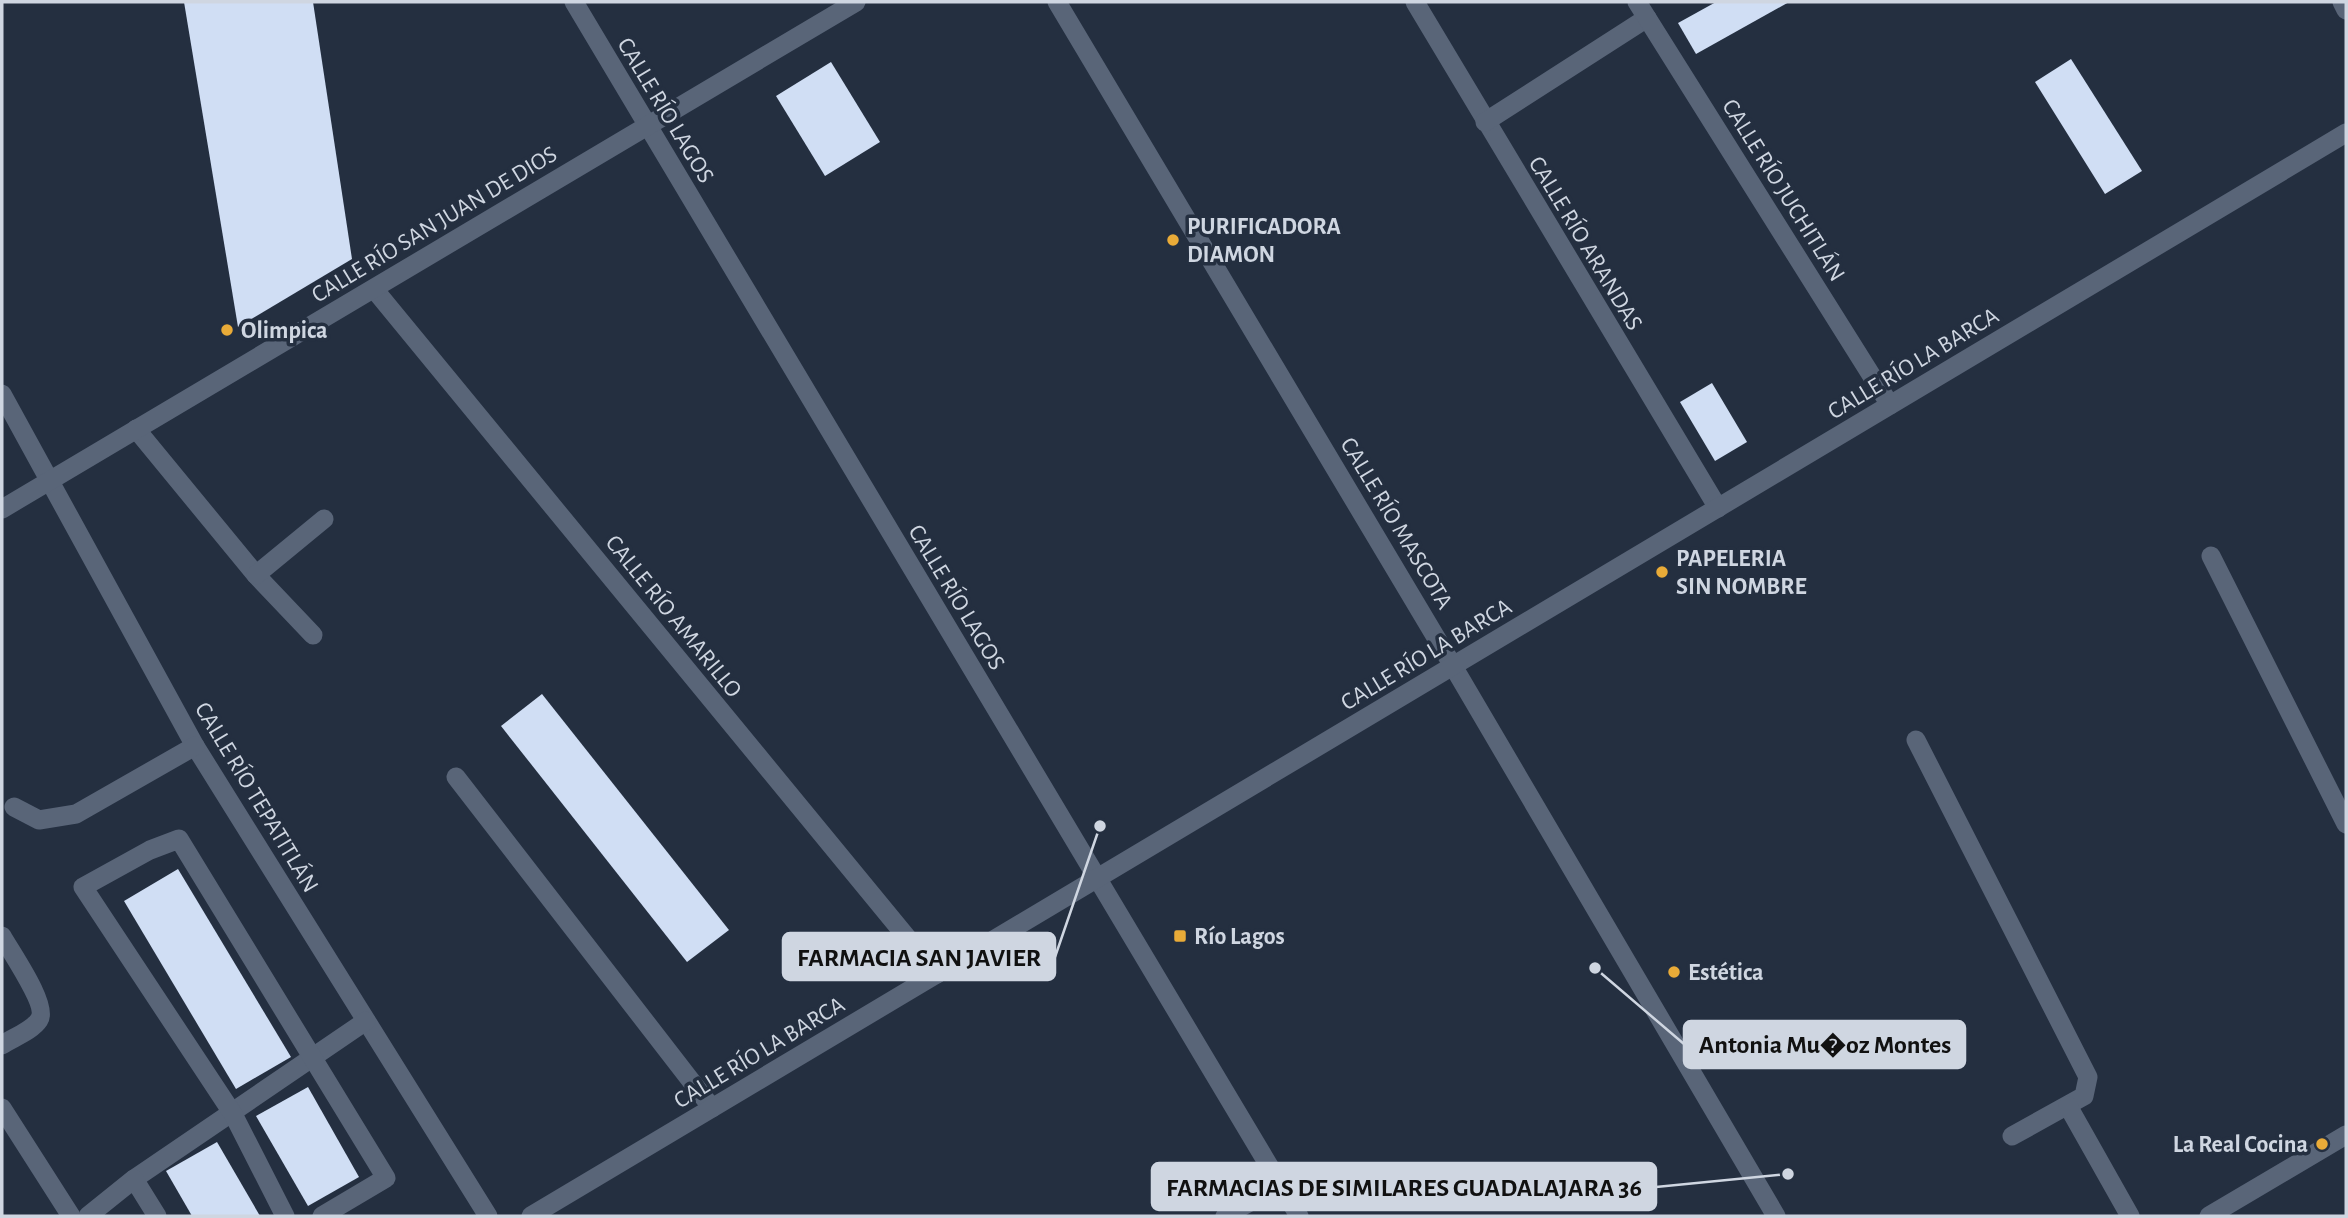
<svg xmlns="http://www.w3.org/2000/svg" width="2348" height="1218" font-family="'Alegreya Sans',sans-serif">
<rect width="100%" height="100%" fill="#242f40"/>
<g fill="#d0def4">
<path d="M 184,2 L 313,2 L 352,259 L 238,327 Z"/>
<path d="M 1716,2 L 1789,2 L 1696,54 L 1678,23 Z"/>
<path d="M 2071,59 L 2142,171 L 2105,194 L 2035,82 Z"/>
<path d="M 831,62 L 880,142 L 825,176 L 776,96 Z"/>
<path d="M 1712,383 L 1747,442 L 1715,461 L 1680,402 Z"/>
<path d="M 542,694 L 729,930 L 687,962 L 501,726 Z"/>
<path d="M 178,869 L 291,1057 L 236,1089 L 124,901 Z"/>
<path d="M 308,1087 L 359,1177 L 308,1206 L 256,1116 Z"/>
<path d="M 217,1142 L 260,1216 L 192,1216 L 166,1171 Z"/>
</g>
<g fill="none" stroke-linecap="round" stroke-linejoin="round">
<path stroke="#596578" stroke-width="19" d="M 456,777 L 712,1108"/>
<g stroke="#596578" stroke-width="19">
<path d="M 1415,2 L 1718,508"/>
<path d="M 1485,122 L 1647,18"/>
</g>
<g stroke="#596578" stroke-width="19">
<path d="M 574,2 L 1299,1216"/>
<path d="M 1057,2 L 1453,666 L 1776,1216"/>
<path d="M 1637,2 L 1890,405"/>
<path d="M 2342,2 L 2346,10"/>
<path d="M 374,289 L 937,974"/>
<path d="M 2,394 L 195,746 L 488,1216"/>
<path d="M 136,429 L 256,575 L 313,635"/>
<path d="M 2,509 L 856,2"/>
<path d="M 2211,556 L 2346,824"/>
<path d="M 256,575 L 324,519"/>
<path d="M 1916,740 L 2088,1077 L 2084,1096 L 2012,1136"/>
<path d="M 14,807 L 39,820 L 76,814 L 195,746"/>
<path d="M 2,936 C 10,951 49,1006 39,1020 C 32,1031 12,1038 2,1045"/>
<path d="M 2068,1106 L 2130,1216"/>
<path d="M 2,1108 L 71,1216"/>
<path d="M 134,1179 L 366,1021"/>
<path d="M 88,1216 L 134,1179 L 157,1216"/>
<path d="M 285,1216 L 233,1114 L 83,887 L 150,850 L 179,839 L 386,1178 L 322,1216"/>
<path d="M 531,1216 L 2346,133"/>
<path d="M 1225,1216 L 1280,1185"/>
<path d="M 2209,1216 L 2346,1135"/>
</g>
</g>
<g fill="#e9ab38" stroke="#242f40" stroke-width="2.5">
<circle cx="1173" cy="240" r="7"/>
<circle cx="227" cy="330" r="7"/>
<circle cx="1662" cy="572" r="7"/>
<rect x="1173" y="929" width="14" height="14" rx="3.5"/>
<circle cx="1674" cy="972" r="7"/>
<circle cx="2322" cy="1144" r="7"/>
</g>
<g text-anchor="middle" stroke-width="7" stroke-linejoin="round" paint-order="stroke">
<g font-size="24" fill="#cfd6e1" stroke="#242f40">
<text transform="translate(666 110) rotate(59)" y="8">CALLE RÍO LAGOS</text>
<text transform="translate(1784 190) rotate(58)" y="8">CALLE RÍO JUCHITLÁN</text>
<text transform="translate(434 224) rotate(-31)" y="8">CALLE RÍO SAN JUAN DE DIOS</text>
<text transform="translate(1586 243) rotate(59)" y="8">CALLE RÍO ARANDAS</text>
<text transform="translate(1913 363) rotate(-31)" y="8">CALLE RÍO LA BARCA</text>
<text transform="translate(1397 523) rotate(59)" y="8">CALLE RÍO MASCOTA</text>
<text transform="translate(957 597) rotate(59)" y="8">CALLE RÍO LAGOS</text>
<text transform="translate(674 616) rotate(51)" y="8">CALLE RÍO AMARILLO</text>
<text transform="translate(1426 654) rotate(-31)" y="8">CALLE RÍO LA BARCA</text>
<text transform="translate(257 797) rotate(59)" y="8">CALLE RÍO TEPATITLÁN</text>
<text transform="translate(759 1052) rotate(-31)" y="8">CALLE RÍO LA BARCA</text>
</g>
<g font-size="24" font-weight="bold" fill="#cfd6e1" stroke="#242f40" text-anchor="start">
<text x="1187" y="234">PURIFICADORA<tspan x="1187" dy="28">DIAMON</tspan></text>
<text x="241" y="338">Olimpica</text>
<text x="1676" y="566">PAPELERIA<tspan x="1676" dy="28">SIN NOMBRE</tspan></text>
<text x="1194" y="944">Río Lagos</text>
<text x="1688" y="980">Estética</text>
<text x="2308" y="1152" text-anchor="end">La Real Cocina</text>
</g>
</g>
<path fill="none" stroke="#cfd6e1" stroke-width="2.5" d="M1100 826L1055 957M1595 968L1684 1044M1788 1174L1656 1187"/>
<g fill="#cfd6e1" stroke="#242f40" stroke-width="2.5">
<circle cx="1100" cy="826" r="7"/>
<circle cx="1595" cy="968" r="7"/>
<circle cx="1788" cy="1174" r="7"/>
</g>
<g fill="#cfd6e1" stroke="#cfd6e1" stroke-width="2.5">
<rect x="783" y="933" width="272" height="47" rx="7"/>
<rect x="1684" y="1021" width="281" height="47" rx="7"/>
<rect x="1152" y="1163" width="504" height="47" rx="7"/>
</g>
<g font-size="26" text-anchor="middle" font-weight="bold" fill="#111">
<text x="919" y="966">FARMACIA SAN JAVIER</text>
<text x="1825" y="1053">Antonia Mu�oz Montes</text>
<text x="1404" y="1196">FARMACIAS DE SIMILARES GUADALAJARA 36</text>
</g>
<rect width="2348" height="1218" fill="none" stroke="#cfd6e1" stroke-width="7"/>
</svg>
